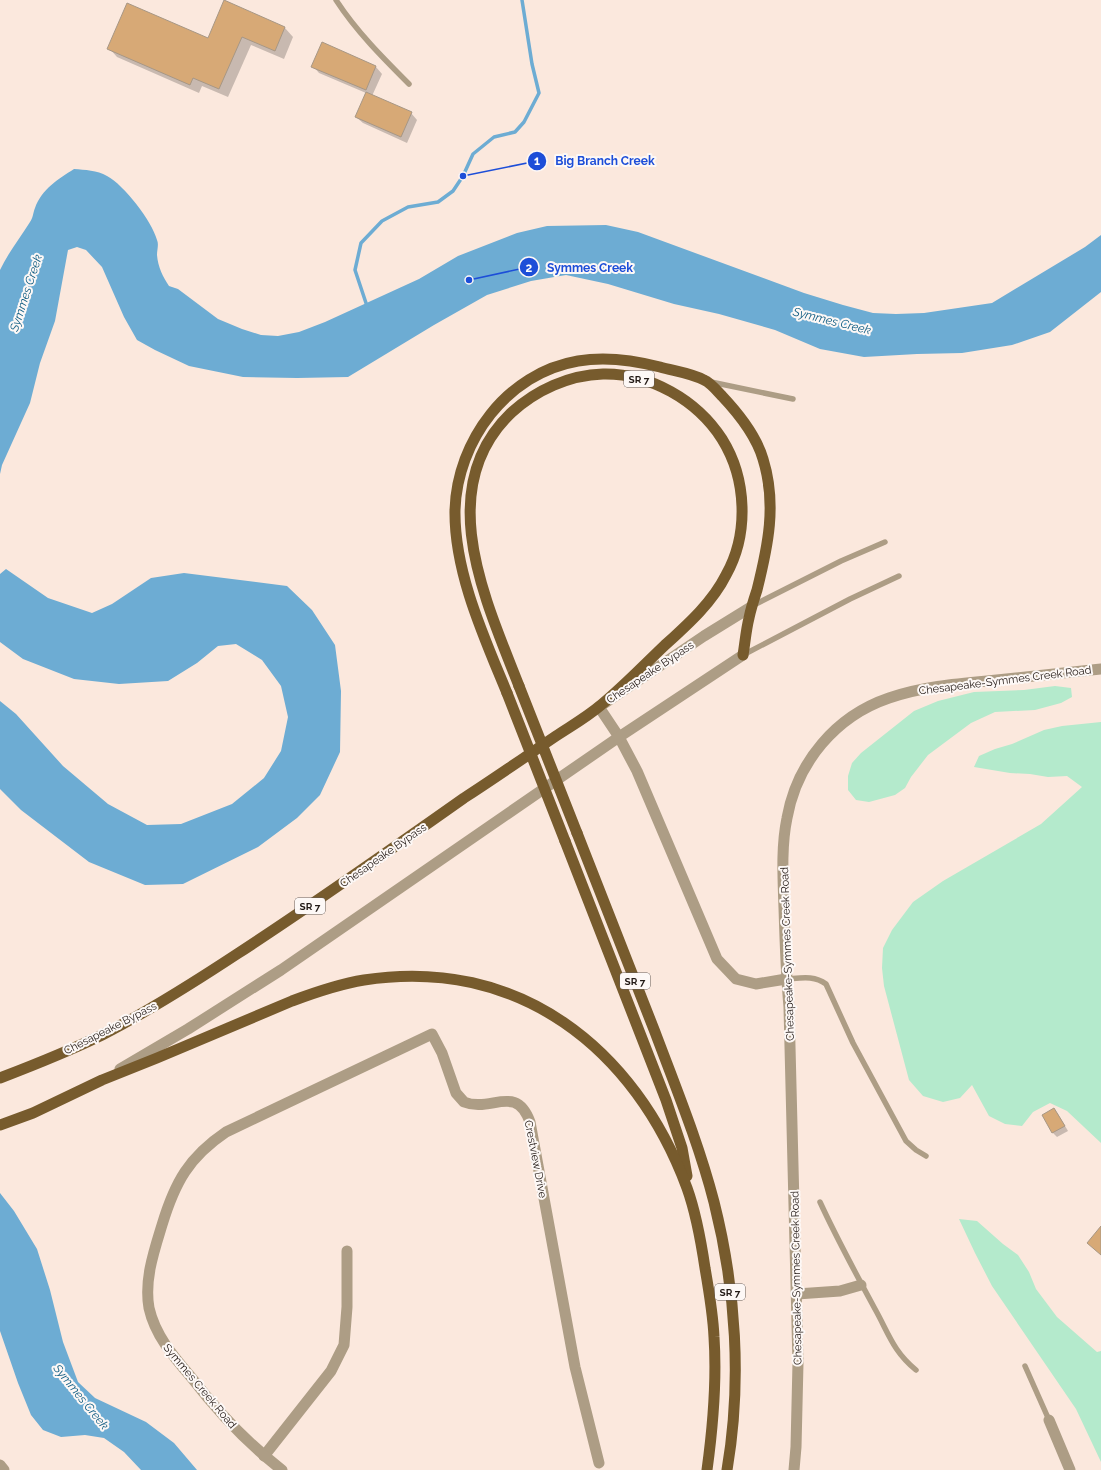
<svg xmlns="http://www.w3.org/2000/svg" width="1101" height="1470" font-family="Raleway,sans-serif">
<rect width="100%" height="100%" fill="#fbe8dd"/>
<g fill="#b4eacc">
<path d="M 1055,686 L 1071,688 L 1072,697 L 1061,703 L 1035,710 L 995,712 L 971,723 L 928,755 L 911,777 L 905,788 L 895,795 L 869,802 L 856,800 L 848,790 L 848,776 L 852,763 L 861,753 L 914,711 L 938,701 L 974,692 L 1024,690 Z"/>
<path d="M 1101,722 L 1101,1143 L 1067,1111 L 1050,1103 L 1033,1112 L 1022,1126 L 1005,1124 L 989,1116 L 972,1085 L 960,1098 L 943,1102 L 923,1096 L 909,1080 L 884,986 L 882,968 L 883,948 L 892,930 L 913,902 L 943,881 L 1041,824 L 1082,787 L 1067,776 L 1048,777 L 1030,774 L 1010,773 L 974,767 L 979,756 L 995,749 L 1012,744 L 1044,730 L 1062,726 Z"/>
<path d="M 959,1219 L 977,1221 L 1003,1244 L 1018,1255 L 1029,1272 L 1036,1289 L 1057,1317 L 1097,1352 L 1101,1351 L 1101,1462 L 1076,1409 L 992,1286 L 975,1253 Z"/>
</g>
<g fill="#6dacd3">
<path d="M 74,169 C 85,170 97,170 107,176 C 124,185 152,221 157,240 C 159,244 157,250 157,255 C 158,267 163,277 169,286 L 178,289 L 218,319 L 242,329 L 261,335 L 278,336 L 299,332 L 325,322 L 419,279 L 458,256 L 517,233 L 547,226 L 606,225 L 638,232 L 804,293 L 843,305 L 873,313 L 896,314 L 924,313 L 992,303 L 1085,247 L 1101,235 L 1101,292 L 1050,332 L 1012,345 L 962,353 L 917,354 L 864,357 L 820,349 L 775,330 L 719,314 L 674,304 L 608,284 L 566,275 L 531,281 L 487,295 L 434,325 L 348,377 L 297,378 L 243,377 L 189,366 L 155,350 L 137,340 L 124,317 L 102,267 L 86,250 L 77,247 L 68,250 L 55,321 L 40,363 L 30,403 L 2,465 L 0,474 L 0,270 C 8,253 20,238 30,222 C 33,218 33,213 35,208 C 42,189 58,179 74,169 Z"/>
<path d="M 6,569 L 48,598 L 92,613 L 112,604 L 151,578 L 184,573 L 287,586 L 312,610 L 335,645 L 341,691 L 340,752 L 320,795 L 297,818 L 258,847 L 183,884 L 145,885 L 89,862 L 21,810 L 0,789 L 0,701 L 16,714 L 63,766 L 108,804 L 147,825 L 181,824 L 232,804 L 264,778 L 281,751 L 288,717 L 281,686 L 262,660 L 236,644 L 218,646 L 197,663 L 168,681 L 119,684 L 74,679 L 23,659 L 0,642 L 0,574 Z"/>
<path d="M 0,1193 L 14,1211 L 37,1249 L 50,1290 L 63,1342 L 78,1382 L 95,1398 L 146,1422 L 174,1443 L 197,1470 L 141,1470 L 124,1452 L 104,1438 L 85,1435 L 61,1437 L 43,1430 L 31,1415 L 18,1383 L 0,1331 Z"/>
</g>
<g fill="#0003">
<path d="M 225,1 L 285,28 L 293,37 L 284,59 L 251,45 L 228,97 L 202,86 L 199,93 L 117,57 L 109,48 L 208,40 Z"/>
<path d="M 322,44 L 376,67 L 382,74 L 372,96 L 411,113 L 417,120 L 407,143 L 363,123 L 356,117 L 366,93 L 319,73 L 313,66 Z"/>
<path d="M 1054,1109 L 1058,1114 L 1068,1131 L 1057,1137 L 1053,1133 L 1043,1116 Z"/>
</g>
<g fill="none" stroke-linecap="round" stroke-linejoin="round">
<path stroke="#6dacd3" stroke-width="3.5" d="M 367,306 L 355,270 L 361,243 L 382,221 L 408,207 L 438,202 L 453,191 L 463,176 L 473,154 L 494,137 L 515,132 L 524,122 L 539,93 L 532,64 L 522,0"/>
</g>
<g fill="#d7a976" stroke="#a79785">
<path d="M 224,0 L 285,27 L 275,51 L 242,37 L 219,89 L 193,78 L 190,85 L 107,49 L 127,3 L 208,38 Z"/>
<path d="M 322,42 L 376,66 L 366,90 L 311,67 Z"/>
<path d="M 366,92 L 412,112 L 401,137 L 355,117 Z"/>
<path d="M 1054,1108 L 1065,1126 L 1052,1133 L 1042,1115 Z"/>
<path d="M 1101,1226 L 1101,1255 L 1087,1243 Z"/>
</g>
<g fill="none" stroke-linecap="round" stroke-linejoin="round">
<g stroke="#ad9d85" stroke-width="5.5">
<path d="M 336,0 C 356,31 383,58 409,84"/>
<path d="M 711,382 L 793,399"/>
<path d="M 752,606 L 841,561 L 885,542"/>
<path d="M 743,655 L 850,599 L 899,576"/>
<path d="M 786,979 C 801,978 814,975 826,984 L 853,1043 L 906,1141 L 916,1150 L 926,1156"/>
<path d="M 820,1202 C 837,1239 856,1274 875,1309 C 889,1334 893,1351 916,1370"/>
<path d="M 1025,1366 L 1049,1420"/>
</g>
<g stroke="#ad9d85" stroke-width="11">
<path d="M 751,607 L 704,636 L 599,707 L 619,737 L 637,771 L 717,959 L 736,979 L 756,984 L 786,979"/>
<path d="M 120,1069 L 188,1029 L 281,970 L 619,737 L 743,655"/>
<path d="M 797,1294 L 840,1291 L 861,1285"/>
<path d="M 1049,1420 L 1070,1470"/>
<path d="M 264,1456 L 331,1371 L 344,1345 L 347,1307 L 347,1251"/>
<path d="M 282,1470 C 247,1443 218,1412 191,1377 C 173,1356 155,1335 149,1308 C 144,1280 154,1251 162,1225 C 175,1182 189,1157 226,1132 L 432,1034 L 442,1053 L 456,1093 L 464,1102 C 491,1113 516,1083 530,1122 L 575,1367 L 599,1463"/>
<path d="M 794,1470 L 796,1447 L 798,1363 L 789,1007 C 786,974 785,941 784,908 C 783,878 781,847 787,818 C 797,762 836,716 889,698 C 921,687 954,684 987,681 C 1025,677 1063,673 1101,669"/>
</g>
<path stroke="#ad9d85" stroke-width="11" d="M 0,1465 L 4,1470"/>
<g stroke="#775b2d" stroke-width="11">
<path d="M 507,693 C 484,637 454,572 455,510 C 457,441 507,373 578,361 C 606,356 633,360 660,367 C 674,371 691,373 704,380 C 711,383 717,391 722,396 C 739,414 756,435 763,459 C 777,504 768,546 757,590 C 754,599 751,608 749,618 C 746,630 745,643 743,655"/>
<path d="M 577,833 C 603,899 629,966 655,1032 C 676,1088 699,1144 714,1202 C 736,1289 742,1382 727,1470"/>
<path d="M 565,841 L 666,1100 L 682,1148 L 687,1176"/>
<path d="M 0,1078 C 34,1065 69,1051 102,1035 C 149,1011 193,983 237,954 C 314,904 389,851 464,798 C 495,778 525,757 556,736 C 571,726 587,717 601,705 C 623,687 643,666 664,646 C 687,625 712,603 726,575 C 749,534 747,479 722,439 C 697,400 650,373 603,374 C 569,375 536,390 511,413 C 432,489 486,601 519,686"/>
<path d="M 0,1125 L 33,1113 L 102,1080 L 157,1058 L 292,1001 C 316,992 339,984 364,980 C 518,956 635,1048 687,1188 C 696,1213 701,1241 705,1268 C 709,1291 713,1314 714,1337 C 717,1382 713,1426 707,1470"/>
</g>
<g stroke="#775b2d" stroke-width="11">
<path d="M 519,686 L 577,833"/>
<path d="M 507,693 L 565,841"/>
</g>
</g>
<g text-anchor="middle" stroke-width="4" stroke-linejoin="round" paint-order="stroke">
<g fill="#fdf8f6" stroke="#645c58" stroke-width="1">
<rect x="624" y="371" width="30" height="16" rx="3"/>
<rect x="295" y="898" width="30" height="16" rx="3"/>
<rect x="620" y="973" width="30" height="16" rx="3"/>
<rect x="715" y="1284" width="30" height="16" rx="3"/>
</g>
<g font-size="10" font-weight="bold" fill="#221915">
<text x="639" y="383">SR 7</text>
<text x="310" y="910">SR 7</text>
<text x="635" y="985">SR 7</text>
<text x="730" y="1296">SR 7</text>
</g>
<g font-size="11" fill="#221915" stroke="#fdf8f6">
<text transform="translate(650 672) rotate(-34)" y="4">Chesapeake Bypass</text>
<text transform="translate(1005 680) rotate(-7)" y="4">Chesapeake-Symmes Creek Road</text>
<text transform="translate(383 855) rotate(-35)" y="4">Chesapeake Bypass</text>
<text transform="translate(787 954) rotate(-92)" y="4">Chesapeake-Symmes Creek Road</text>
<text transform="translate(110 1028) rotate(-27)" y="4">Chesapeake Bypass</text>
<text transform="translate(536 1159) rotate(79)" y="4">Crestview Drive</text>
<text transform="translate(796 1278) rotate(-91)" y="4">Chesapeake-Symmes Creek Road</text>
<text transform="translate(200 1386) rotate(50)" y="4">Symmes Creek Road</text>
</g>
<g font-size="12" font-style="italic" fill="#0e5c82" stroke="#fdf8f6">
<text transform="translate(26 293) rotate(-72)" y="4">Symmes Creek</text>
<text transform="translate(832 321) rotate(14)" y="4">Symmes Creek</text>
<text transform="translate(81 1397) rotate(51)" y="4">Symmes Creek</text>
</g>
</g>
<path fill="none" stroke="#1d4ed8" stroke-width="1.5" d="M463 176L537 161M469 280L529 267"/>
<g fill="#1d4ed8" stroke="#fdf8f6" stroke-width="1.5">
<circle cx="463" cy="176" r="4"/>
<circle cx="469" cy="280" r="4"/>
<circle cx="537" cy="161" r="10"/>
<circle cx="529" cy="267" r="10"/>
</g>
<g font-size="12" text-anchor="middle" font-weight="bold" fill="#fff">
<text x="537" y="165">1</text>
<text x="529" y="272">2</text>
</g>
<g font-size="12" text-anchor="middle" font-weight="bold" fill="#1d4ed8" stroke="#fdf8f6" stroke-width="4" stroke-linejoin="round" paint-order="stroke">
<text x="605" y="165">Big Branch Creek</text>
<text x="590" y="272">Symmes Creek</text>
</g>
</svg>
